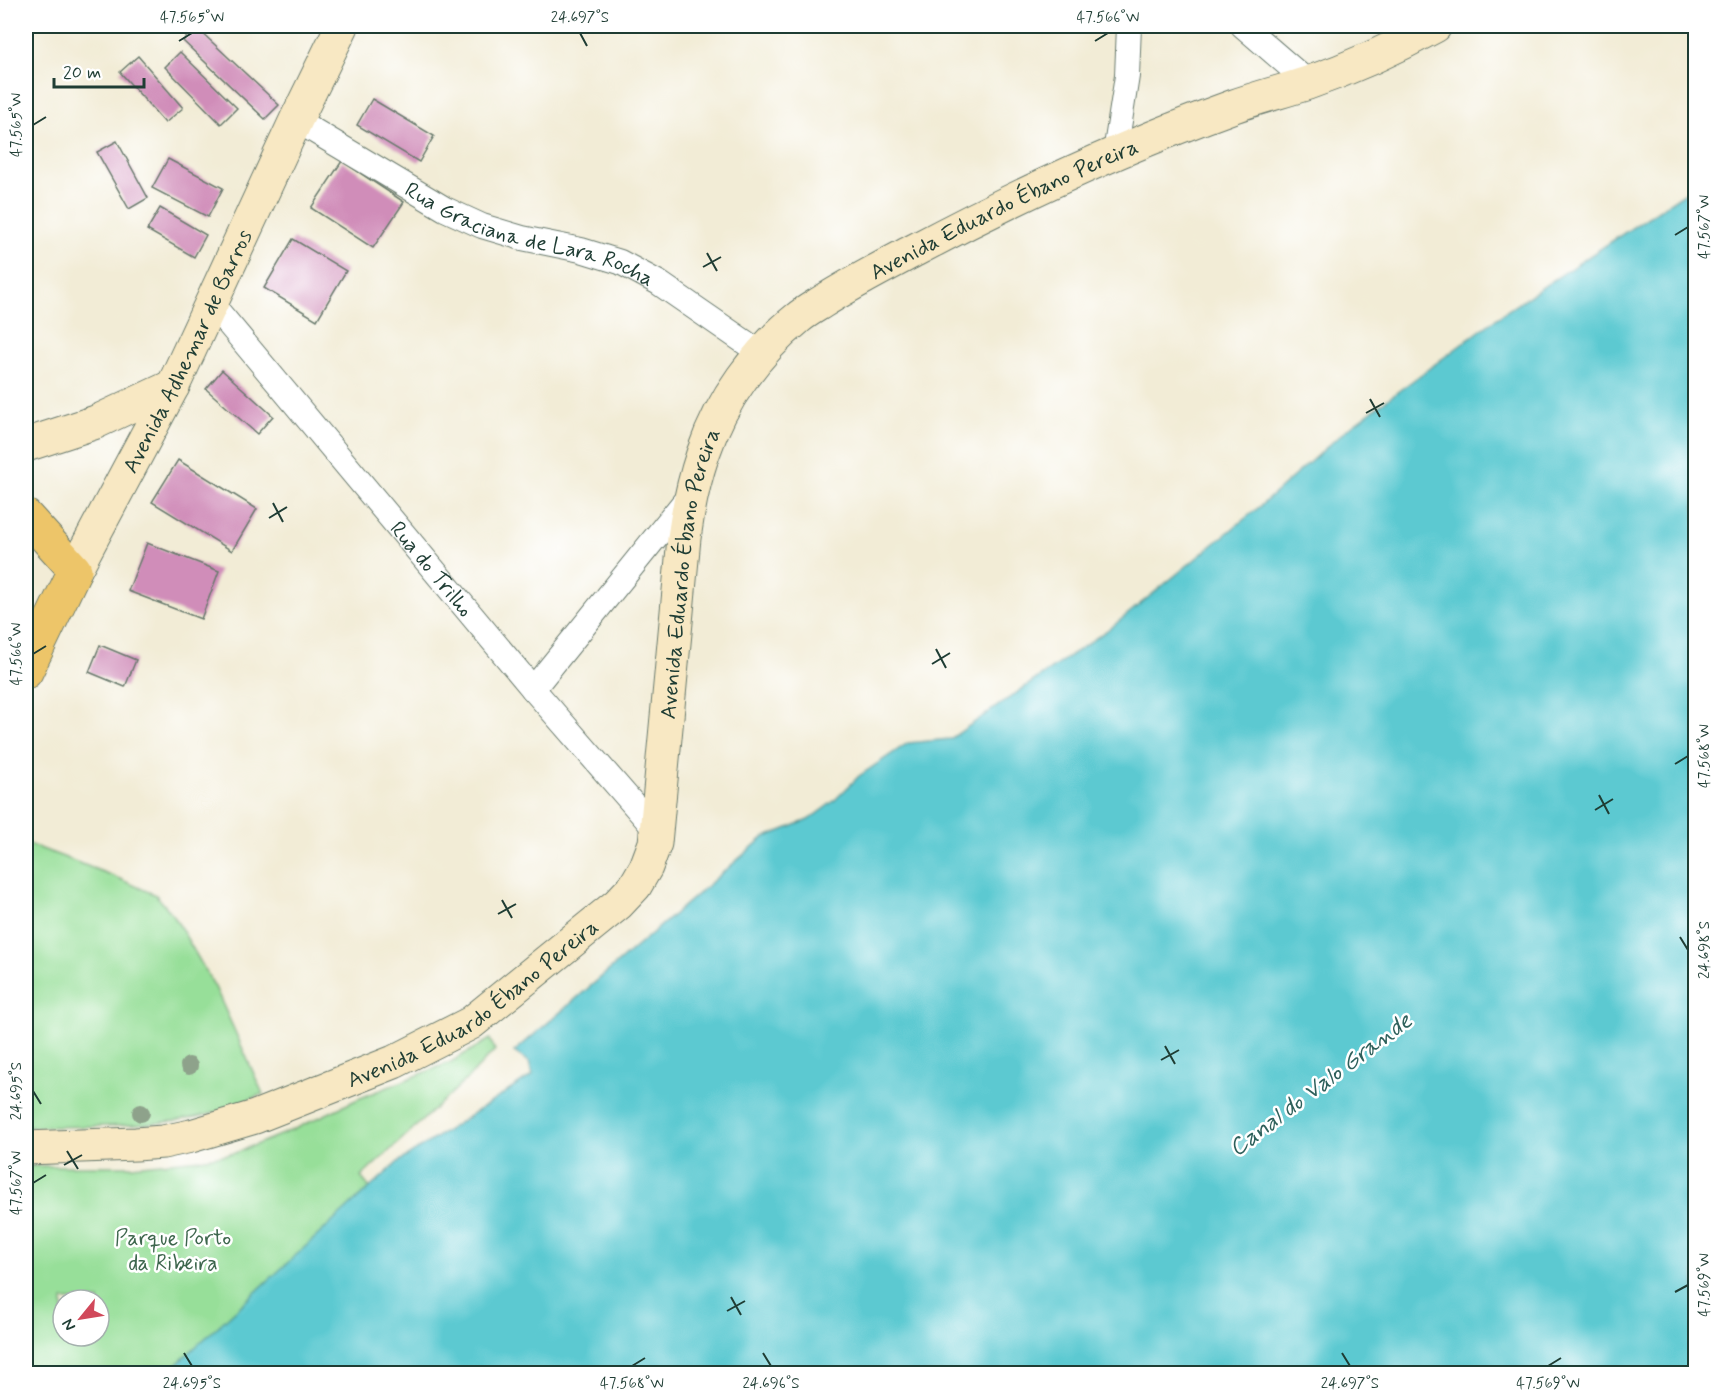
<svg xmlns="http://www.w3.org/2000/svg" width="1721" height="1399" font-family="Mynerve,sans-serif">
<rect width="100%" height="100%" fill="#fff"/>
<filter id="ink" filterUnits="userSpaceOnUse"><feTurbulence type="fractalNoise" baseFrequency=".0167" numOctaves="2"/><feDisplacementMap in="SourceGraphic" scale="12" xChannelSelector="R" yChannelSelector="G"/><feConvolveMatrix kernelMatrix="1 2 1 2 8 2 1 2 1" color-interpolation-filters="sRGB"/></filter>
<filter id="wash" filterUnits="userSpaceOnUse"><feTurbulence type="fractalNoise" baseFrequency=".008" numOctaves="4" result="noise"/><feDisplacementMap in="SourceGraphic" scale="24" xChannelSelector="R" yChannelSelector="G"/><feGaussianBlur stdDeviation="1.35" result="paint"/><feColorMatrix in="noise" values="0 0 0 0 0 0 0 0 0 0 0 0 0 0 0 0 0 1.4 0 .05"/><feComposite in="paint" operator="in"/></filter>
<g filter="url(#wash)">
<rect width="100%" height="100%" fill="#f2ecd6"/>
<g fill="#97df99" stroke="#5b8e66" stroke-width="1.5" fill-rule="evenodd">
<path d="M 26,843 L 111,875 L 156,895 L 174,916 L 215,987 L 263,1094 C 244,1101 225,1110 206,1115 C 147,1129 86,1126 26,1127 Z"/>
<path d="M 490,1039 L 495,1050 L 468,1078 L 361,1177 L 370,1188 L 169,1373 L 26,1373 L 26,1172 L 28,1171 L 31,1166 L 132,1166 L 200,1159 L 235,1153 L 297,1128 L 358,1099 L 451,1062 ZM 63,1300 L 99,1300 L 99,1336 L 63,1336 Z"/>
</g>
<path fill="#5cc9d1" stroke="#3e8382" stroke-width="1.5" d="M 1695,186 L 1695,1373 L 167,1373 L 398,1162 L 533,1075 L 529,1062 L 514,1052 L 763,838 L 808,820 L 834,801 L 859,776 L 908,743 L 950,739 L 1113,626 L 1258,508 L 1346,430 L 1508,310 Z"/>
<g id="blocks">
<g fill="#d08db9">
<path d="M 196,27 L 279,105 L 265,119 L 183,41 Z"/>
<path d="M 180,52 L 237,108 L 221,124 L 165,67 Z"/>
<path d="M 138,56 L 183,108 L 165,123 L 120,72 Z"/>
<path d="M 372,99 L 434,136 L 419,162 L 357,125 Z"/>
<path d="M 117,141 L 148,198 L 129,209 L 97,152 Z"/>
<path d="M 168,159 L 223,188 L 208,217 L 152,188 Z"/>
<path d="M 342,161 L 404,202 L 373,248 L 311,208 Z"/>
<path d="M 160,208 L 206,235 L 194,257 L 147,230 Z"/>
<path d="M 293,239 L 346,271 L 317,320 L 264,288 Z"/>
<path d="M 222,370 L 273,416 L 257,434 L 206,389 Z"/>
<path d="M 178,460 L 257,509 L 232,551 L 152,502 Z"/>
<path d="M 147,543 L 219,571 L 201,619 L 128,591 Z"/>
<path d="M 100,645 L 136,660 L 125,687 L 89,672 Z"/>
</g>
</g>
</g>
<g filter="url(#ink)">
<use href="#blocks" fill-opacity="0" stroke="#697a6d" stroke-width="1.5"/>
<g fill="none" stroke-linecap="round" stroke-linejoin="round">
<defs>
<g id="minor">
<path d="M 1243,26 L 1309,83"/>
<path id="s1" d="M 296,120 L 445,209 L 482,226 L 522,238 L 581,250 L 620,262 L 659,283 L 762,354"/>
<path d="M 1115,153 L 1127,76 L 1129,26"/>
<path id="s2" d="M 212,304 L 533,689 L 655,829"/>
<path d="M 533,689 L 689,496"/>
</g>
<g id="secondary">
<path d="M 26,445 L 96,422 L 173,386"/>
<path id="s3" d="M 75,570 L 173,386 L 296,120 L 342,26"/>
<path id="s4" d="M 26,1148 L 136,1144 L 163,1142 L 191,1136 L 255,1117 L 394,1062 L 471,1023 L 618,904 L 635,886 L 646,867 L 655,843 L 684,538 C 692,480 707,426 742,378 C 758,356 778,334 798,318 C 805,312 814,307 822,302 C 852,283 883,267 915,250 C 1018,195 1124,146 1234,106 C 1259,97 1284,91 1308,83 C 1351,68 1395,48 1435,26"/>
</g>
<path id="primary" d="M 26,516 L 75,570 L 26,672"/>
</defs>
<use href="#minor" stroke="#697a6d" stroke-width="26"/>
<use href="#secondary" stroke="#697a6d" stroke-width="35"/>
<use href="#primary" stroke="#697a6d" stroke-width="35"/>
<use href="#minor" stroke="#fff" stroke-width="24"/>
<use href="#secondary" stroke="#f8e8c3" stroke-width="33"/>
<use href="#primary" stroke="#edc569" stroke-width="33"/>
</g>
<g fill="#8ea28b">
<circle cx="189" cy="1066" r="9"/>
<circle cx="141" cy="1113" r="9"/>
</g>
</g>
<path fill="none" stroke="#1f3d34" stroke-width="2" d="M 580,33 L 587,46M 179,41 L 192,33M 1095,41 L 1108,33M 33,125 L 46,117M 1675,235 L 1688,227M 707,253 L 717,271M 703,267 L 721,257M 1370,399 L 1380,417M 1366,413 L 1384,403M 273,503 L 283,522M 269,518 L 287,507M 936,649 L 946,668M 33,654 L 46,646M 932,664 L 950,653M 1675,764 L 1688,756M 1599,795 L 1609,814M 1595,810 L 1613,799M 502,900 L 512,918M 498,914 L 516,904M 1680,937 L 1688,950M 1165,1046 L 1175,1064M 1161,1060 L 1179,1050M 33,1091 L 41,1104M 67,1151 L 78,1169M 64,1165 L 82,1155M 33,1183 L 46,1175M 1675,1292 L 1688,1285M 731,1297 L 741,1315M 727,1311 L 745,1301M 184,1353 L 192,1366M 763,1353 L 771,1366M 1342,1353 L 1350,1366M 632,1366 L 645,1358M 1548,1366 L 1561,1358"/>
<g text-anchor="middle" stroke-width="5" stroke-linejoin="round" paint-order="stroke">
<g font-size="22" fill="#1f3d34" stroke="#fff">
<text dy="8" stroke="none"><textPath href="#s4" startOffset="1524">Avenida Eduardo Ébano Pereira</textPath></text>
<text dy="8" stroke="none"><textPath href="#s1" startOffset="262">Rua Graciana de Lara Rocha</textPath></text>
<text dy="8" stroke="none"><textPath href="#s3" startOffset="246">Avenida Adhemar de Barros</textPath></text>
<text dy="8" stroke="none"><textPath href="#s2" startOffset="344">Rua do Trilho</textPath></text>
<text dy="8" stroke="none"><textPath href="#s4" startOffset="1002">Avenida Eduardo Ébano Pereira</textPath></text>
<text dy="8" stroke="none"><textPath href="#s4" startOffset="480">Avenida Eduardo Ébano Pereira</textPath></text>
</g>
<g font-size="22" fill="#3d664d" stroke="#fff">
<text x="173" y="1245">Parque Porto<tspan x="173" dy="25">da Ribeira</tspan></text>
</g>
<g font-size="24" font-style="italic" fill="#2e605b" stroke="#fff">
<text transform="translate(1320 1084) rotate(-37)" y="8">Canal do Valo Grande</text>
</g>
</g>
<rect width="1721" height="1399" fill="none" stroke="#fff" stroke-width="66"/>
<g transform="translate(81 1318) rotate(240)"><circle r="28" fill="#ffffff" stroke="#a5b1ae" stroke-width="1.5"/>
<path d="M0-4.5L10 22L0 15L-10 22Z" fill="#d1495b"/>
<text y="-9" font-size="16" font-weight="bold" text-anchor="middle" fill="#1f3d34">N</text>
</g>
<path d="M54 78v9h90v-9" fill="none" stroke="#1f3d34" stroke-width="3"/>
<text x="63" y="78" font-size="18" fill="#1f3d34" stroke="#ffffff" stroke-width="4.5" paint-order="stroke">20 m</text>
<rect x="33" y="33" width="1655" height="1333" fill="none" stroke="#1f3d34" stroke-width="2"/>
<g font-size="15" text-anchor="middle" fill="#1f3d34">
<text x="192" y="22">47.565°W</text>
<text x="580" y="22">24.697°S</text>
<text x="1108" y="22">47.566°W</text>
<text transform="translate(16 125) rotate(-90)" y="5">47.565°W</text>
<text transform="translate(1704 227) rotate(-90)" y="5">47.567°W</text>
<text transform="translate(16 654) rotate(-90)" y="5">47.566°W</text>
<text transform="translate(1704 756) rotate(-90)" y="5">47.568°W</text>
<text transform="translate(1704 950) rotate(-90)" y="5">24.698°S</text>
<text transform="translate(16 1091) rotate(-90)" y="5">24.695°S</text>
<text transform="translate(16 1183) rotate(-90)" y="5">47.567°W</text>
<text transform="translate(1704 1285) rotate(-90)" y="5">47.569°W</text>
<text x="192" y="1388">24.695°S</text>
<text x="632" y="1388">47.568°W</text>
<text x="771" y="1388">24.696°S</text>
<text x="1350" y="1388">24.697°S</text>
<text x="1548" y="1388">47.569°W</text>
</g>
</svg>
